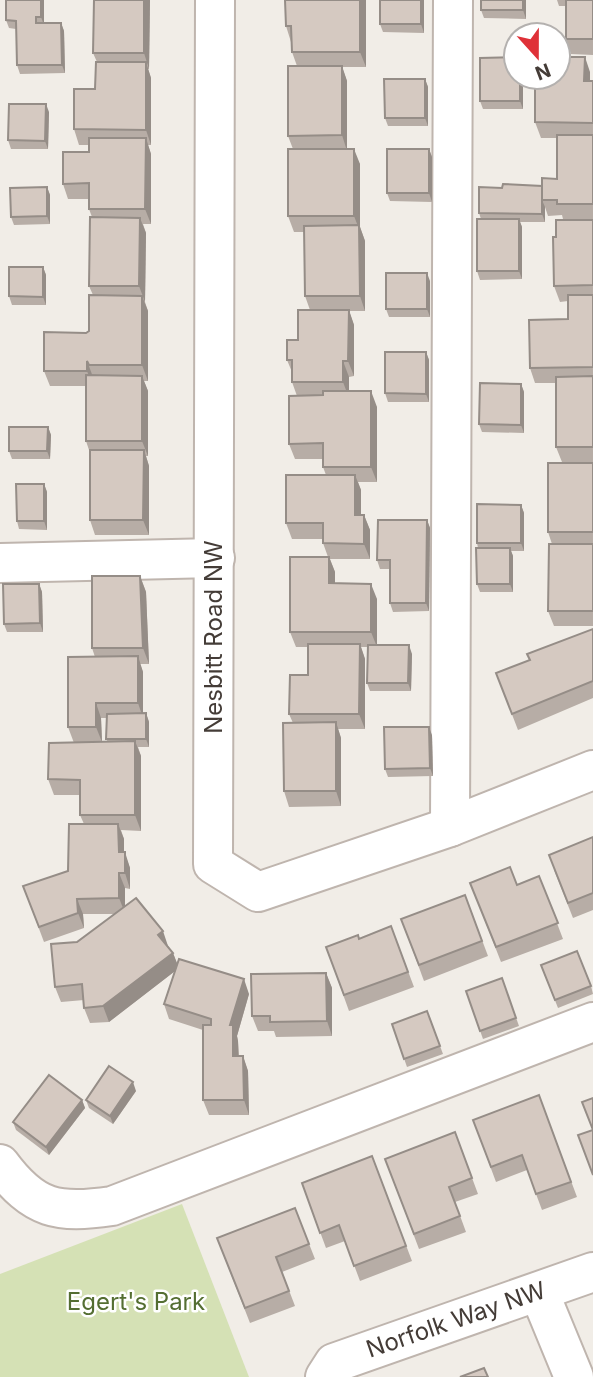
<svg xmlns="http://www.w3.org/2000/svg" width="593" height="1377" font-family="Inter,sans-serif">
<rect width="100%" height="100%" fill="#f1ede7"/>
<path fill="#d5e1b5" d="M 182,1204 L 249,1377 L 0,1377 L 0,1274 Z"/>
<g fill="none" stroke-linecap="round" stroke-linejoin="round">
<defs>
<g id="minor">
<path d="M 215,0 L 213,864 L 258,892 L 450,827 L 593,770"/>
<path d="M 0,563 L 215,558"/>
<path d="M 450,827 L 453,0"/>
<path d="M 0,1164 C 34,1210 58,1214 112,1206 L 593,1022"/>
<path d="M 539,1292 L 574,1377"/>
<path d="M 325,1377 L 334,1363 L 593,1272"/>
</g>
</defs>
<use href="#minor" stroke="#bfb5ae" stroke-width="42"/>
<use href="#minor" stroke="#fff" stroke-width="38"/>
</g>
<g fill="#b7ada6" fill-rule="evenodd">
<path d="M 44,0 L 44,23 L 61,23 L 64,31 L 65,73 L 20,74 L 17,65 L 16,29 L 9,28 L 6,20 Z"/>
<path d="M 94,0 L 150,0 L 149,69 L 148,69 L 151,78 L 151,145 L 148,145 L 151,154 L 151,224 L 143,224 L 146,233 L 145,302 L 148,311 L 148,381 L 144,381 L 148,391 L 148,456 L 146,456 L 149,466 L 149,535 L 95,535 L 90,520 L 90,453 L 86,441 L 86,386 L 50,386 L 44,371 L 89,331 L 93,295 L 89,286 L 92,217 L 89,209 L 89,199 L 68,199 L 63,184 L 89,152 L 89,145 L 79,145 L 74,129 L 95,89 L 97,62 L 93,53 Z"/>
<path d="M 366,0 L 366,67 L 342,67 L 347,81 L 347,149 L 360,164 L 360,227 L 365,241 L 365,311 L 349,311 L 354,325 L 354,376 L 349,377 L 349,391 L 377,407 L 377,482 L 358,482 L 361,490 L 361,515 L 364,515 L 370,530 L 370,559 L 330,559 L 335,572 L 335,583 L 377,599 L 377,645 L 412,654 L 411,691 L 370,691 L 367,683 L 368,647 L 361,647 L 365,659 L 365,729 L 338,729 L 341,738 L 341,806 L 289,807 L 284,791 L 293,723 L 289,714 L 308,675 L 308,647 L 296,647 L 290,632 L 328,557 L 323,543 L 323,539 L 292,539 L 286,523 L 326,475 L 323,467 L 323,459 L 295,459 L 289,444 L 297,396 L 292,382 L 292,372 L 287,360 L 298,340 L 310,310 L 305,296 L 304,232 L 294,232 L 288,216 L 293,149 L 288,136 L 297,66 L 292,52 L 291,42 L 286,26 Z"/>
<path d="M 424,0 L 424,33 L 383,32 L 380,24 Z"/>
<path d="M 481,0 L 526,0 L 526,19 L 484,18 L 481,10 Z"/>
<path d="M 557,0 L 593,0 L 593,55 L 571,54 L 566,39 L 566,6 L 559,6 Z"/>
<path d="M 590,72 L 590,81 L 593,81 L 593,219 L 563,219 L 562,215 L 548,216 L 545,207 L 545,222 L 520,222 L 522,227 L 522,279 L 480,280 L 477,271 L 481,219 L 479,213 L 502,188 L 542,186 L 557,179 L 557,138 L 541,138 L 535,122 Z"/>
<path d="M 516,77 L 523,77 L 523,109 L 483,109 L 480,101 Z"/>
<path d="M 425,79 L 428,87 L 428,126 L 388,126 L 385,118 Z"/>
<path d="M 49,112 L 48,149 L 11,149 L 8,140 Z"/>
<path d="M 429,149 L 432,157 L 432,202 L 390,201 L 387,193 Z"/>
<path d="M 47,187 L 50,195 L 50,224 L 14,225 L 11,217 Z"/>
<path d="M 593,220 L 593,462 L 562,462 L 556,447 L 556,383 L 535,383 L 530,368 L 568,319 L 568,301 L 560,302 L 554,286 L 556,237 Z"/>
<path d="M 43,267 L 46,275 L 46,305 L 12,305 L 9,296 Z"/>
<path d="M 430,281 L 430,317 L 389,317 L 386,309 Z"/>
<path d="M 426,352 L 429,360 L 429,402 L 388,402 L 385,393 Z"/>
<path d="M 521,384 L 524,392 L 524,433 L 482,432 L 479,424 Z"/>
<path d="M 48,427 L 51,435 L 50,459 L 12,459 L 9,451 Z"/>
<path d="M 593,463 L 593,626 L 554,626 L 548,611 L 552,544 L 548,532 Z"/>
<path d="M 44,484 L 47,492 L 47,530 L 19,529 L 17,521 Z"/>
<path d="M 521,505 L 524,513 L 524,551 L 511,551 L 513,556 L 513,592 L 480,592 L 477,584 L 478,548 L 477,543 Z"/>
<path d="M 427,520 L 430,528 L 429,611 L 393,612 L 390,603 L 390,569 L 380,569 L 377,560 Z"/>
<path d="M 140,576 L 146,592 L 149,664 L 140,664 L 143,672 L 143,713 L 146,713 L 149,722 L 149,747 L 138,747 L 141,756 L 141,831 L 121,830 L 124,839 L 124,852 L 130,868 L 130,889 L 125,888 L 125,906 L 168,946 L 173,953 L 177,964 L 249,994 L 237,1036 L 238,1041 L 239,1056 L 243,1056 L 248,1071 L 249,1115 L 209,1115 L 203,1100 L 203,1030 L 169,1019 L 164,1004 L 175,971 L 109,1022 L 90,1023 L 84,1008 L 84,1000 L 61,1002 L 55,987 L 77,942 L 115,914 L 83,914 L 84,928 L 44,942 L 23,886 L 68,871 L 84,824 L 80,815 L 80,795 L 54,795 L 48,779 L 74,743 L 68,727 L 95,657 L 92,648 ZM 101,718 L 107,718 L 106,739 L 108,742 L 102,742 Z"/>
<path d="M 39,584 L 42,592 L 43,632 L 7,632 L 4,624 Z"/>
<path d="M 593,629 L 593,698 L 518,730 L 496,673 L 530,660 Z"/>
<path d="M 432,735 L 433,776 L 388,777 L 385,769 Z"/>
<path d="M 593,837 L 593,910 L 573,918 L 554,870 Z"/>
<path d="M 539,876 L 563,939 L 501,962 L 476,898 L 517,885 Z"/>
<path d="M 465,895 L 488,956 L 424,981 L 401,919 Z"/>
<path d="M 391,926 L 414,987 L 349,1011 L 326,947 L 359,939 Z"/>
<path d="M 541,965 L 591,986 L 593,994 L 558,1008 Z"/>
<path d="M 326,973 L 332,988 L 332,1036 L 276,1037 L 274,1031 L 258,1031 L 252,1016 Z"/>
<path d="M 502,978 L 519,1026 L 483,1039 L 466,991 Z"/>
<path d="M 427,1011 L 443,1054 L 407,1067 L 392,1024 Z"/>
<path d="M 136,1091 L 113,1124 L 89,1108 L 86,1100 Z"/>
<path d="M 539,1095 L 577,1197 L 542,1210 L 527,1170 L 496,1182 L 473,1120 Z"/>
<path d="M 82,1100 L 85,1108 L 49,1155 L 16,1130 L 13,1122 Z"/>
<path d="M 455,1132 L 478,1194 L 455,1202 L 466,1232 L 419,1249 L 385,1159 Z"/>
<path d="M 372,1156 L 412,1261 L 360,1281 L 345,1241 L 326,1248 L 302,1183 Z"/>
<path d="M 295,1208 L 315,1259 L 282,1272 L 295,1306 L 250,1323 L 223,1254 Z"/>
</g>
<g fill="#958d87">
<path d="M 41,0 L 44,0 L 44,25 L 41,17 Z"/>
<path d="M 144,0 L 150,0 L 149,69 L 144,53 Z"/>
<path d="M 360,0 L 366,0 L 366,67 L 360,52 Z"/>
<path d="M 421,0 L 424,0 L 424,33 L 421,24 Z"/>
<path d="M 523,0 L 526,0 L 526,19 L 523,10 Z"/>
<path d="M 61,23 L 64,31 L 65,73 L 62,65 Z"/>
<path d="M 585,57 L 590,72 L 590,96 L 584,81 Z"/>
<path d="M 146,62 L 151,78 L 151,145 L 146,130 Z"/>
<path d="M 342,66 L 347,81 L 347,151 L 342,135 Z"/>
<path d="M 520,77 L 523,77 L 523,109 L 520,101 Z"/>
<path d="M 425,79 L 428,87 L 428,126 L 425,118 Z"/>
<path d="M 46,104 L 49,112 L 48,149 L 45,141 Z"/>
<path d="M 146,138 L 151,154 L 151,224 L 145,209 Z"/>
<path d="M 354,149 L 360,164 L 360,227 L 365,241 L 365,311 L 360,296 L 359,229 L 354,216 Z"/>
<path d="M 429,149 L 432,157 L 432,202 L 429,193 Z"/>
<path d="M 542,186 L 542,200 L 545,207 L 545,222 L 542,214 Z"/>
<path d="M 47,187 L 50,195 L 50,224 L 47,216 Z"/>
<path d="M 140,218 L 146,233 L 145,302 L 139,286 Z"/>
<path d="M 519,219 L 522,227 L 522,279 L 519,271 Z"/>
<path d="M 43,267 L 46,275 L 46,305 L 43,297 Z"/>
<path d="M 427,273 L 430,281 L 430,317 L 427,309 Z"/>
<path d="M 142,296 L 148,311 L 148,381 L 142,365 Z"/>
<path d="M 349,310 L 354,325 L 354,376 L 348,361 Z"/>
<path d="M 426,352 L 429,360 L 429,402 L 426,394 Z"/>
<path d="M 87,361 L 93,377 L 93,386 L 87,371 Z"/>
<path d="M 343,361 L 349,377 L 349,398 L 343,382 Z"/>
<path d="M 142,376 L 148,391 L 148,456 L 142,441 Z"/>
<path d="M 521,384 L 524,392 L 524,433 L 521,425 Z"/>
<path d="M 371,391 L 377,407 L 377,482 L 371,467 Z"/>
<path d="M 48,427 L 51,435 L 50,459 L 47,451 Z"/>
<path d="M 144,450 L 149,466 L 149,535 L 143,520 Z"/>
<path d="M 355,475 L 361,490 L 361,530 L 355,515 Z"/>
<path d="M 44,484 L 47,492 L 47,530 L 44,521 Z"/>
<path d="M 521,505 L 524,513 L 524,551 L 521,543 Z"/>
<path d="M 364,515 L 370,530 L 370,559 L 364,544 Z"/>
<path d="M 427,520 L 430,528 L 429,611 L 426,603 Z"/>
<path d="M 510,548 L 513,556 L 513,592 L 510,584 Z"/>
<path d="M 329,557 L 335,572 L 335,599 L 329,583 Z"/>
<path d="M 140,576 L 146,592 L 149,664 L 143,648 Z"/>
<path d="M 39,584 L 42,592 L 43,632 L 40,623 Z"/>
<path d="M 371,584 L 377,599 L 377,647 L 371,632 Z"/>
<path d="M 360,644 L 365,659 L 365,729 L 359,714 Z"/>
<path d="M 409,645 L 412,654 L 411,691 L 408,683 Z"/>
<path d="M 138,656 L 143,672 L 143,718 L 138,703 Z"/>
<path d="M 96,703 L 101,718 L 102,742 L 96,727 Z"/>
<path d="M 146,713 L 149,722 L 149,747 L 146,739 Z"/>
<path d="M 336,722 L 341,738 L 341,806 L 336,791 Z"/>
<path d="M 429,727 L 432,735 L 433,776 L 430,768 Z"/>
<path d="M 135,741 L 141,756 L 141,831 L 135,815 Z"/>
<path d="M 118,824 L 124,839 L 124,868 L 119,852 Z"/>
<path d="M 125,852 L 130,868 L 130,889 L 125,873 Z"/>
<path d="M 119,873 L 125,888 L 125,913 L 119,898 Z"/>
<path d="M 77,899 L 83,914 L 84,928 L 78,913 Z"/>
<path d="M 163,931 L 168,946 L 158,935 Z"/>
<path d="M 173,953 L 179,968 L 109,1022 L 103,1006 Z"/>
<path d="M 326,973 L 332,988 L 332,1036 L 327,1021 Z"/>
<path d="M 244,979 L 249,994 L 237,1036 L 238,1041 L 239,1071 L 233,1056 L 230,1025 Z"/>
<path d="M 243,1056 L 248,1071 L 249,1115 L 244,1100 Z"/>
<path d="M 133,1082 L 136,1091 L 113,1124 L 110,1116 Z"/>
<path d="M 82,1100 L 85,1108 L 49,1155 L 46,1147 Z"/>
</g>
<g fill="#d5c9c1" stroke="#958d87" stroke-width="2">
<path d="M 6,0 L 41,0 L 41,17 L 36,17 L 36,23 L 61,23 L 62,65 L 17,65 L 16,21 L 6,20 Z"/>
<path d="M 94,0 L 144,0 L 144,53 L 93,53 Z"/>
<path d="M 285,0 L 360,0 L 360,52 L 292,52 L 291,26 L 286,26 Z"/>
<rect x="380" y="0" width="41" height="24"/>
<rect x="481" y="0" width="42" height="10"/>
<rect x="566" y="0" width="27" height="39"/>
<path d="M 516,57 L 516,77 L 520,77 L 520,101 L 480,101 L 480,58 Z"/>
<path d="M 558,57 L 585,57 L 584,81 L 593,81 L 593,123 L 535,122 L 535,77 L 558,77 Z"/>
<path d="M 96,62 L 146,62 L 146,130 L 74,129 L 74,89 L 95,89 Z"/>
<path d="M 288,66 L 342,66 L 342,135 L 288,136 Z"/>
<path d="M 384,79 L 425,79 L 425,118 L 385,118 Z"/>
<path d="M 9,104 L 46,104 L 45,141 L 8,140 Z"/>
<path d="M 557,135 L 593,135 L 593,204 L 557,204 L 557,200 L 542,200 L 542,178 L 557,179 Z"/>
<path d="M 89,138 L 146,138 L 145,209 L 89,209 L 89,183 L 63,184 L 63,152 L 89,152 Z"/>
<rect x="288" y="149" width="66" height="67"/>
<rect x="387" y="149" width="42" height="44"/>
<path d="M 503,184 L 542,186 L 542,214 L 479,213 L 479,187 L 502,188 Z"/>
<path d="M 47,187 L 47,216 L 11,217 L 10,188 Z"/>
<path d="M 90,217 L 140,218 L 139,286 L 89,286 Z"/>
<rect x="477" y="219" width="42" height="52"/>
<path d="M 556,220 L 593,220 L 593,285 L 554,286 L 553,237 L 556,237 Z"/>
<path d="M 359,225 L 360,296 L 305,296 L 304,226 Z"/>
<path d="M 9,267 L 43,267 L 43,297 L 9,296 Z"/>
<rect x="386" y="273" width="41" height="36"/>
<path d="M 89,295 L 142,296 L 142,365 L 89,365 L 87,361 L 87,371 L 44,371 L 44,332 L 86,333 L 89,331 Z"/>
<path d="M 568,295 L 593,295 L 593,367 L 530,368 L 529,320 L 568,319 Z"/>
<path d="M 298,310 L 349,310 L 348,361 L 343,361 L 343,382 L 292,382 L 292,360 L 287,360 L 287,340 L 298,340 Z"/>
<path d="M 385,352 L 426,352 L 426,394 L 385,393 Z"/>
<path d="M 86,375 L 142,376 L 142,441 L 86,441 Z"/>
<path d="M 593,376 L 593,447 L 556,447 L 556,377 Z"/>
<path d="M 480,383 L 521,384 L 521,425 L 479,424 Z"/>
<path d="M 323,391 L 371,391 L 371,467 L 323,467 L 323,443 L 289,444 L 289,396 L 323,395 Z"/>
<path d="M 9,427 L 48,427 L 47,451 L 9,451 Z"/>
<path d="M 90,450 L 144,450 L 143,520 L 90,520 Z"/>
<rect x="548" y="463" width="45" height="69"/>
<path d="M 286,475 L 355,475 L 355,515 L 364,515 L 364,544 L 323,543 L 323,523 L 286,523 Z"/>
<path d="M 16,484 L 44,484 L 44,521 L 17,521 Z"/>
<path d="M 477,504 L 521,505 L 521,543 L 477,543 Z"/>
<path d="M 378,520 L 427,520 L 426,603 L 390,603 L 390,560 L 377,560 Z"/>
<path d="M 549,544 L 593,544 L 593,611 L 548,611 Z"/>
<path d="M 476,548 L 510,548 L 510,584 L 477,584 Z"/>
<path d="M 290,557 L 329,557 L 329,583 L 371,584 L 371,632 L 290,632 Z"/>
<path d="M 92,576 L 140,576 L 143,648 L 92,648 Z"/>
<path d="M 3,584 L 39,584 L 40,623 L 4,624 Z"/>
<path d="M 593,629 L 593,681 L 512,714 L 496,673 L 530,660 L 527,654 Z"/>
<path d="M 308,644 L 360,644 L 359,714 L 289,714 L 290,675 L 308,675 Z"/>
<path d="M 368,645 L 409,645 L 408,683 L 367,683 Z"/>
<path d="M 138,656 L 138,703 L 96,703 L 96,727 L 68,727 L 68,657 Z"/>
<path d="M 146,713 L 146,739 L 106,739 L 107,714 Z"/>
<path d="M 336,722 L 336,791 L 284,791 L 283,723 Z"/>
<path d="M 384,727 L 429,727 L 430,768 L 385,769 Z"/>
<path d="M 135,741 L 135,815 L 80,815 L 80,780 L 48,779 L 49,743 Z"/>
<path d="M 69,824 L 118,824 L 119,852 L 125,852 L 125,873 L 119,873 L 119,898 L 77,899 L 78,913 L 39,927 L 23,886 L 68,871 Z"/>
<path d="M 593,837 L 593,893 L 568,903 L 549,855 Z"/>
<path d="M 510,867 L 517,885 L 539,876 L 558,923 L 496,947 L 470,883 Z"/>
<path d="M 465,895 L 482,941 L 419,965 L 401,919 Z"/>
<path d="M 136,898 L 163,931 L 158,935 L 173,953 L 103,1006 L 84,1008 L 82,984 L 55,987 L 51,944 L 77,942 Z"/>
<path d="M 391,926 L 408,972 L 344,995 L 326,947 L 358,935 L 359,939 Z"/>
<path d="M 577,951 L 591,986 L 555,1000 L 541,965 Z"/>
<path d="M 179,959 L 244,979 L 230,1025 L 233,1025 L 233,1056 L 243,1056 L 244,1100 L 203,1100 L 203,1025 L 211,1025 L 211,1019 L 164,1004 Z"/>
<path d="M 326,973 L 327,1021 L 270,1022 L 270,1016 L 252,1016 L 251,974 Z"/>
<path d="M 502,978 L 516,1018 L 480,1031 L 466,991 Z"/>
<path d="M 427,1011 L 440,1046 L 404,1059 L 392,1024 Z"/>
<path d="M 109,1066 L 133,1082 L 110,1116 L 86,1100 Z"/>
<path d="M 49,1075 L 82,1100 L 46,1147 L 13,1122 Z"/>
<path d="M 539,1095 L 571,1182 L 536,1194 L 522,1155 L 491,1167 L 473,1120 Z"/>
<path d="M 593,1098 L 593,1175 L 578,1135 L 593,1130 L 582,1102 Z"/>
<path d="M 455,1132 L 472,1178 L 449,1187 L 460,1216 L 414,1234 L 385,1159 Z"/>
<path d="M 372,1156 L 406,1246 L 354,1266 L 339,1225 L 320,1233 L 302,1183 Z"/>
<path d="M 295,1208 L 309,1244 L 276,1257 L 289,1291 L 245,1308 L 217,1238 Z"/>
<path d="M 484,1368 L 488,1377 L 460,1377 Z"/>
</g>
<g text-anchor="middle" stroke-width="5" stroke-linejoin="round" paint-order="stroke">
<g font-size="24" fill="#443c37" stroke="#fff">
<text transform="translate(214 637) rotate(-90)" y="8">Nesbitt Road NW</text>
<text transform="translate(456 1320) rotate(-19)" y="8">Norfolk Way NW</text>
</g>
<g font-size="24" fill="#546e32" stroke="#fff">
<text x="136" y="1310">Egert's Park</text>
</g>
</g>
<g transform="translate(537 56) rotate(159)"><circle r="33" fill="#ffffff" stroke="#b4b1af" stroke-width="2"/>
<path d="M0-5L12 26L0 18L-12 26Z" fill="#df3138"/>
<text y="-10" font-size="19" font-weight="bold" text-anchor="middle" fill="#443c37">N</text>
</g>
</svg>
